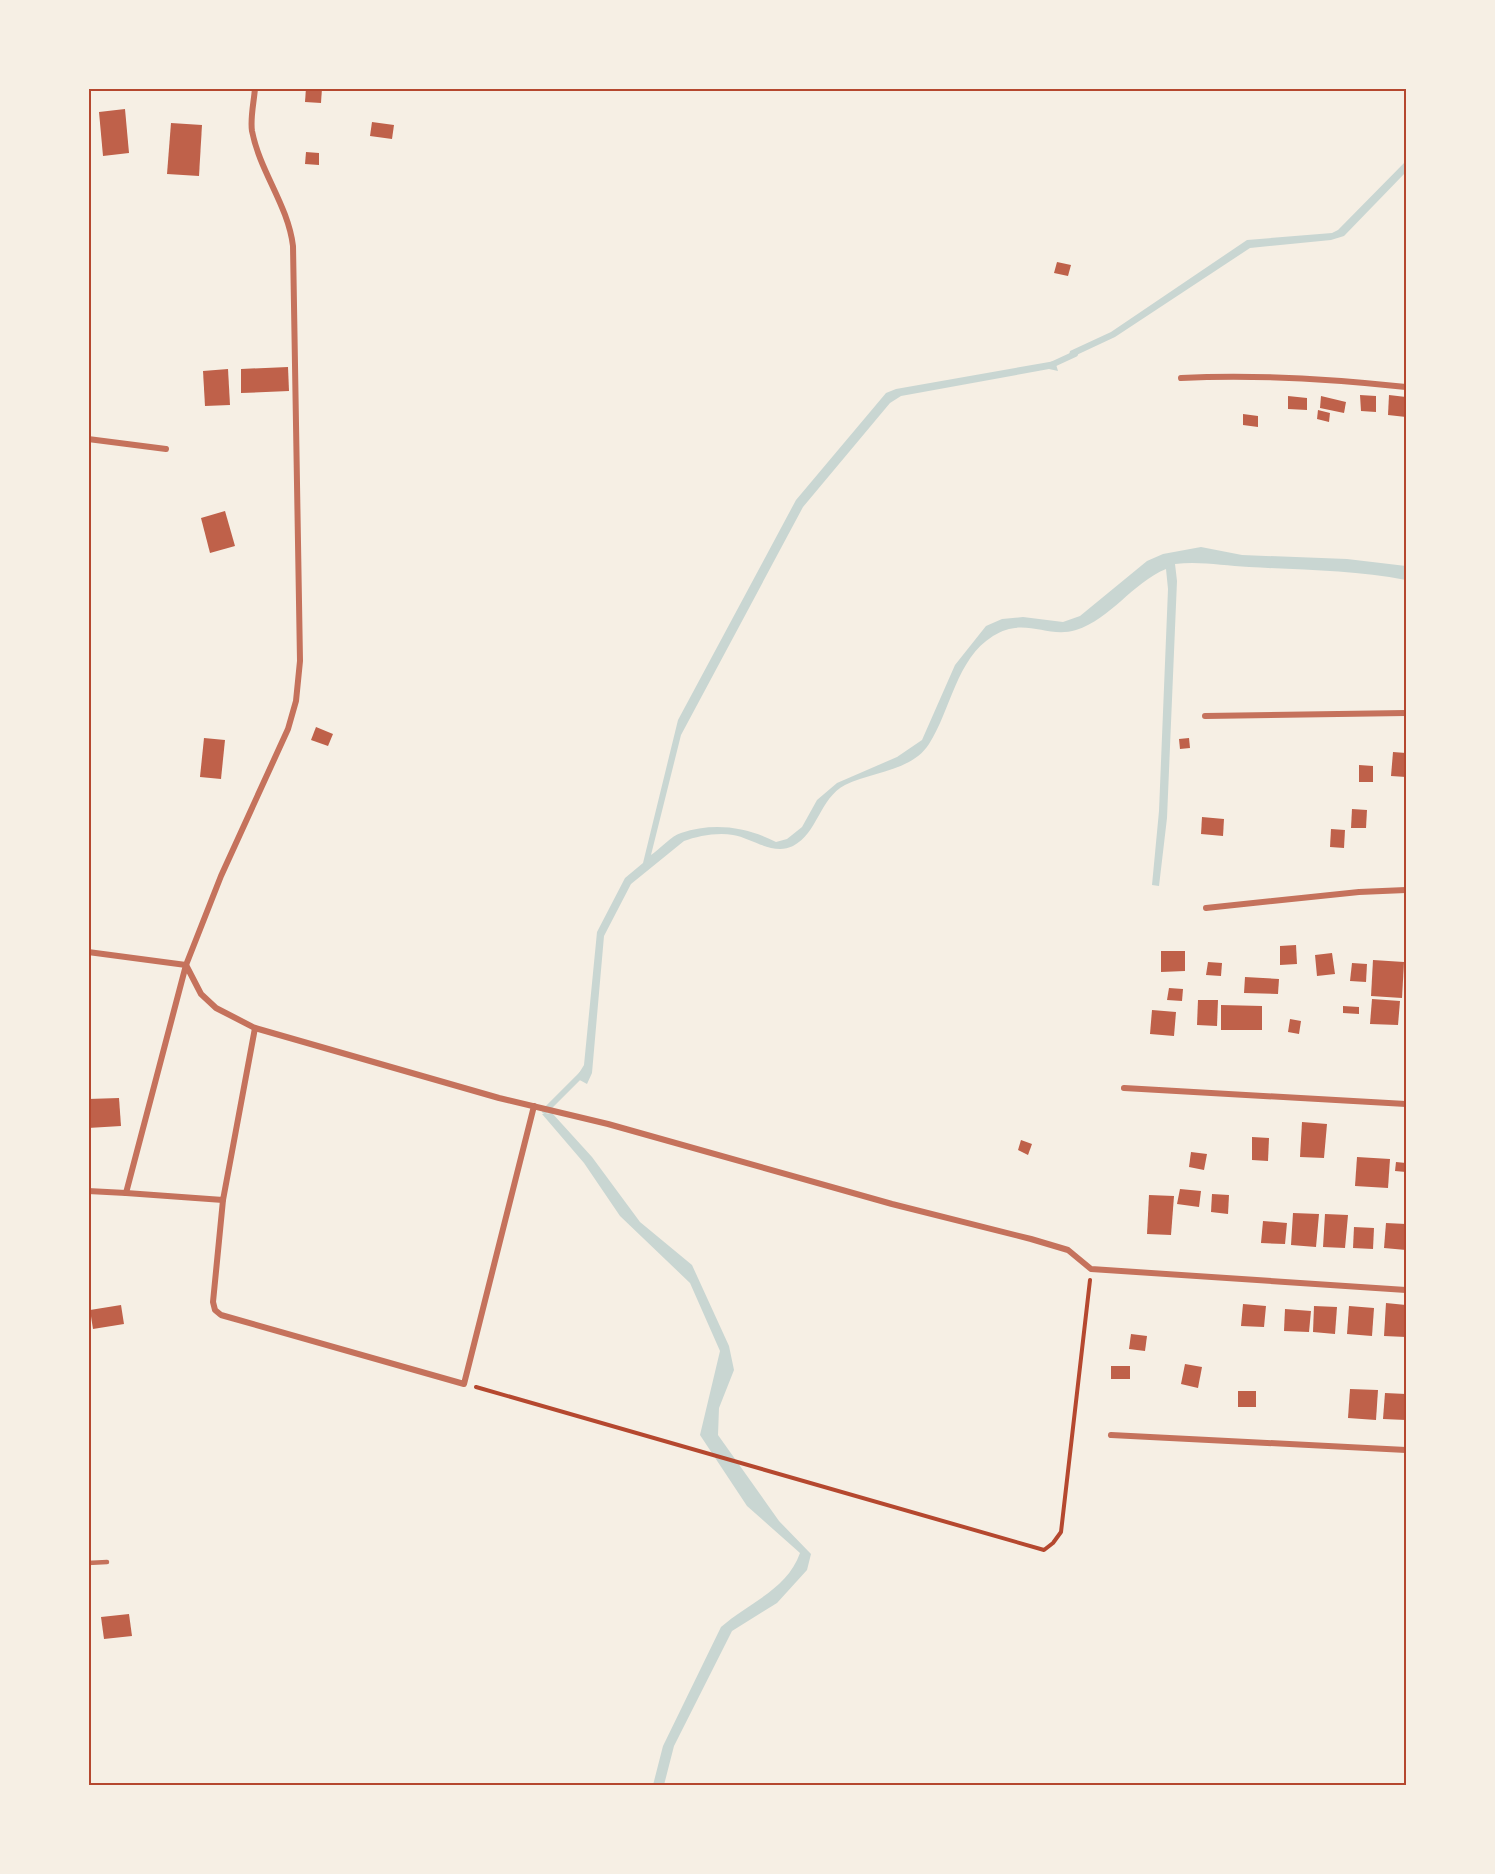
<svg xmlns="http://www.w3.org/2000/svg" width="1495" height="1874" font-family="'Work Sans',sans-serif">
<rect width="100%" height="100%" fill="#f6efe4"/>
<g fill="#c9d6d2">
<path d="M 1406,161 L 1406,172 L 1344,236 L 1331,240 L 1250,248 L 1115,337 L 1068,359 L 1070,351 L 1111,332 L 1247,240 L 1332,233 L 1338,230 Z"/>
<path d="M 1055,361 L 1058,371 L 1049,369 L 901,396 L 890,403 L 803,507 L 681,735 L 651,855 C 660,849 671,836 681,833 C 714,822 747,827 776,842 L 787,839 L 802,827 L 817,800 L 837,783 L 897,757 L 922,740 L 955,665 L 986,626 L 1002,619 L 1023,617 L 1063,622 L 1080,616 L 1147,561 L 1163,554 L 1201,547 L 1242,555 L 1347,559 L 1406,566 L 1406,580 C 1355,570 1301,570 1249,567 C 1224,566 1201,561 1175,564 L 1177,581 L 1167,818 L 1159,886 L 1152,885 L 1159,811 L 1168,589 L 1166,569 C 1132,583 1111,619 1076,630 C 1047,639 1024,616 993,636 C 956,659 951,710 929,744 C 912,771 871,772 845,785 C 819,799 818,833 793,846 C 773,856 752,838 733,835 C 718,832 697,836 684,841 L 631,884 L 604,936 L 592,1073 L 587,1084 L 576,1078 L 584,1065 L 597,932 L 625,878 L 643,863 L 678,720 L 796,500 L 886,393 L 896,389 Z"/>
<path d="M 552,1113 L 592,1157 L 640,1222 L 692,1265 L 729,1346 L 734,1370 L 719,1408 L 718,1435 L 779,1521 L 811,1554 L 807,1570 L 777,1603 L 732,1631 L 674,1746 L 664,1785 L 653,1785 L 663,1746 L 721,1627 C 748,1603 787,1590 800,1553 L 747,1506 L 700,1435 L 720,1351 L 690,1283 L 620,1216 L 584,1163 L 542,1114 Z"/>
</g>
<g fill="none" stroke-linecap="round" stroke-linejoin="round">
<g stroke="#c9d6d2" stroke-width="6">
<path d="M 1049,366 L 1075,354"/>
<path d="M 545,1111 L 582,1074"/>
</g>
</g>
<g fill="#bf614a">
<path d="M 306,88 L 322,88 L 321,103 L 305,102 Z"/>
<path d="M 125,109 L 129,153 L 103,156 L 99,112 Z"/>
<path d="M 372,122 L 394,125 L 392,139 L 370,136 Z"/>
<path d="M 171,123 L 202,125 L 199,176 L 167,174 Z"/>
<path d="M 306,152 L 319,153 L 319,165 L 305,164 Z"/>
<path d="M 1057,262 L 1071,265 L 1068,276 L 1054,273 Z"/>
<path d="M 288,367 L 289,391 L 241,393 L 241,369 Z"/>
<path d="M 228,369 L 230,405 L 205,406 L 203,371 Z"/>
<path d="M 1360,395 L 1376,396 L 1376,412 L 1361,411 Z"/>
<path d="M 1389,395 L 1406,397 L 1406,417 L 1388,415 Z"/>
<path d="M 1288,396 L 1307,398 L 1307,410 L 1288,409 Z"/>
<path d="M 1321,396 L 1346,402 L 1344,413 L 1320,408 Z"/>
<path d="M 1318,410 L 1330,413 L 1329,422 L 1317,419 Z"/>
<path d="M 1243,414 L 1258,416 L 1258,427 L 1243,425 Z"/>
<path d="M 225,511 L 235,546 L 210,553 L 201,518 Z"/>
<path d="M 316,727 L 333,734 L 328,746 L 311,740 Z"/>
<path d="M 204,738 L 225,740 L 221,779 L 200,777 Z"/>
<path d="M 1189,738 L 1190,748 L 1180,749 L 1179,739 Z"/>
<path d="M 1393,752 L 1406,753 L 1406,777 L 1391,776 Z"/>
<path d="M 1359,765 L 1373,766 L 1373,782 L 1359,782 Z"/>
<path d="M 1352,809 L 1367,810 L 1366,828 L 1351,828 Z"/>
<path d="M 1202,817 L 1224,819 L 1223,836 L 1201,834 Z"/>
<path d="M 1331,829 L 1345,830 L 1344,848 L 1330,847 Z"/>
<path d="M 1296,945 L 1297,964 L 1280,965 L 1280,946 Z"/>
<path d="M 1161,951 L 1185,951 L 1185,971 L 1161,972 Z"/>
<path d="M 1332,953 L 1335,974 L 1317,976 L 1315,955 Z"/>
<path d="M 1373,960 L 1404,962 L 1402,998 L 1371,996 Z"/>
<path d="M 1208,962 L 1222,963 L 1221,976 L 1206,975 Z"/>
<path d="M 1352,963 L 1367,964 L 1366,982 L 1350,981 Z"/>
<path d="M 1245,977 L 1279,979 L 1278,994 L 1244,993 Z"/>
<path d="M 1169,988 L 1183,989 L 1182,1001 L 1167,1000 Z"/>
<path d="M 1372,999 L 1400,1001 L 1398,1025 L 1370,1024 Z"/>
<path d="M 1198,1000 L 1218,1000 L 1217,1026 L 1197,1025 Z"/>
<path d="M 1221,1005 L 1262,1006 L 1262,1030 L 1221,1030 Z"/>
<path d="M 1343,1006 L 1359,1007 L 1359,1014 L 1343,1013 Z"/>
<path d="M 1152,1010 L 1176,1012 L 1174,1036 L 1150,1034 Z"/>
<path d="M 1290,1019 L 1301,1021 L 1299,1034 L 1288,1032 Z"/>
<path d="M 119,1098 L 121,1126 L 88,1128 L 88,1099 Z"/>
<path d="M 1302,1122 L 1327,1124 L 1324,1158 L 1300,1157 Z"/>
<path d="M 1252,1137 L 1269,1138 L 1268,1161 L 1252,1160 Z"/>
<path d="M 1021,1140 L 1032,1144 L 1028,1155 L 1018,1150 Z"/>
<path d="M 1191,1152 L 1207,1154 L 1204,1170 L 1189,1167 Z"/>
<path d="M 1357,1157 L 1390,1159 L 1388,1188 L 1355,1186 Z"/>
<path d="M 1396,1162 L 1406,1163 L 1406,1172 L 1395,1171 Z"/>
<path d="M 1180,1189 L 1201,1191 L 1199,1207 L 1177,1204 Z"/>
<path d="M 1212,1194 L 1229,1195 L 1228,1214 L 1211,1212 Z"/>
<path d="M 1149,1195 L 1174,1196 L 1171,1235 L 1147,1234 Z"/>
<path d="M 1293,1213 L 1319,1214 L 1316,1247 L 1291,1245 Z"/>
<path d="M 1325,1214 L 1348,1215 L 1345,1248 L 1323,1247 Z"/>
<path d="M 1263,1221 L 1287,1223 L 1285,1244 L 1261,1243 Z"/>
<path d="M 1386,1223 L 1406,1224 L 1406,1250 L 1384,1248 Z"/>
<path d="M 1354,1227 L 1374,1228 L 1373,1249 L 1353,1248 Z"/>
<path d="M 1386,1303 L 1406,1305 L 1406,1337 L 1384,1336 Z"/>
<path d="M 1243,1304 L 1266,1306 L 1264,1327 L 1241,1326 Z"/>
<path d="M 121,1305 L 124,1324 L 93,1329 L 90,1310 Z"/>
<path d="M 1314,1306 L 1337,1307 L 1335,1334 L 1313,1332 Z"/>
<path d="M 1349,1306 L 1374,1308 L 1372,1336 L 1347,1334 Z"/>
<path d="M 1285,1309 L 1311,1311 L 1309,1332 L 1284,1331 Z"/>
<path d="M 1131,1334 L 1147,1336 L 1145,1351 L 1129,1349 Z"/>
<path d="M 1185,1364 L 1202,1367 L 1198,1388 L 1181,1384 Z"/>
<rect x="1111" y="1366" width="19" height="13"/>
<path d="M 1350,1389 L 1378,1390 L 1376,1420 L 1348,1418 Z"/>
<rect x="1238" y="1391" width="18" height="16"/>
<path d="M 1385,1393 L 1406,1394 L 1406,1420 L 1383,1419 Z"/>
<path d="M 129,1614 L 132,1636 L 104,1639 L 101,1617 Z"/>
</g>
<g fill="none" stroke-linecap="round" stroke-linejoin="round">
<path stroke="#b5482f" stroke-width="4" d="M 476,1387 L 1044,1550 L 1053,1543 L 1061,1532 L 1090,1280"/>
<path stroke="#c5725c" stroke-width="4.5" d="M 88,1563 L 107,1562"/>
<g stroke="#c5725c" stroke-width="6">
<path d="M 1181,378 C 1256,374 1332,379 1406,387"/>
<path d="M 88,439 L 166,449"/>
<path d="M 1205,716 L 1406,713"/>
<path d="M 1206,908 L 1359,892 L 1406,890"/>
<path d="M 88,952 L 186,965 L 221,876 L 288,729 L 296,701 L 300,661 L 293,246 C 288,205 260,172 252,131 C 250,118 254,102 255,88"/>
<path d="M 1124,1088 L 1406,1104"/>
<path d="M 88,1191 L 126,1193 L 186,965 L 201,994 L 216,1008 L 255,1028 L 499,1098 L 608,1124 L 892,1204 L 1031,1239 L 1068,1250 L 1091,1269 L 1406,1290"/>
<path d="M 126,1193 L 223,1200 L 255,1028"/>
<path d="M 223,1200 L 213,1302 L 215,1310 L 221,1315 L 464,1384 L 534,1106"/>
<path d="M 1111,1435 L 1406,1450"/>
</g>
</g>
<rect width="1495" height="1874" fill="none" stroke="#f6efe4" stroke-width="180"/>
<rect x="90" y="90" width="1315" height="1694" fill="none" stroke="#b5482f" stroke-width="2"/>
</svg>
